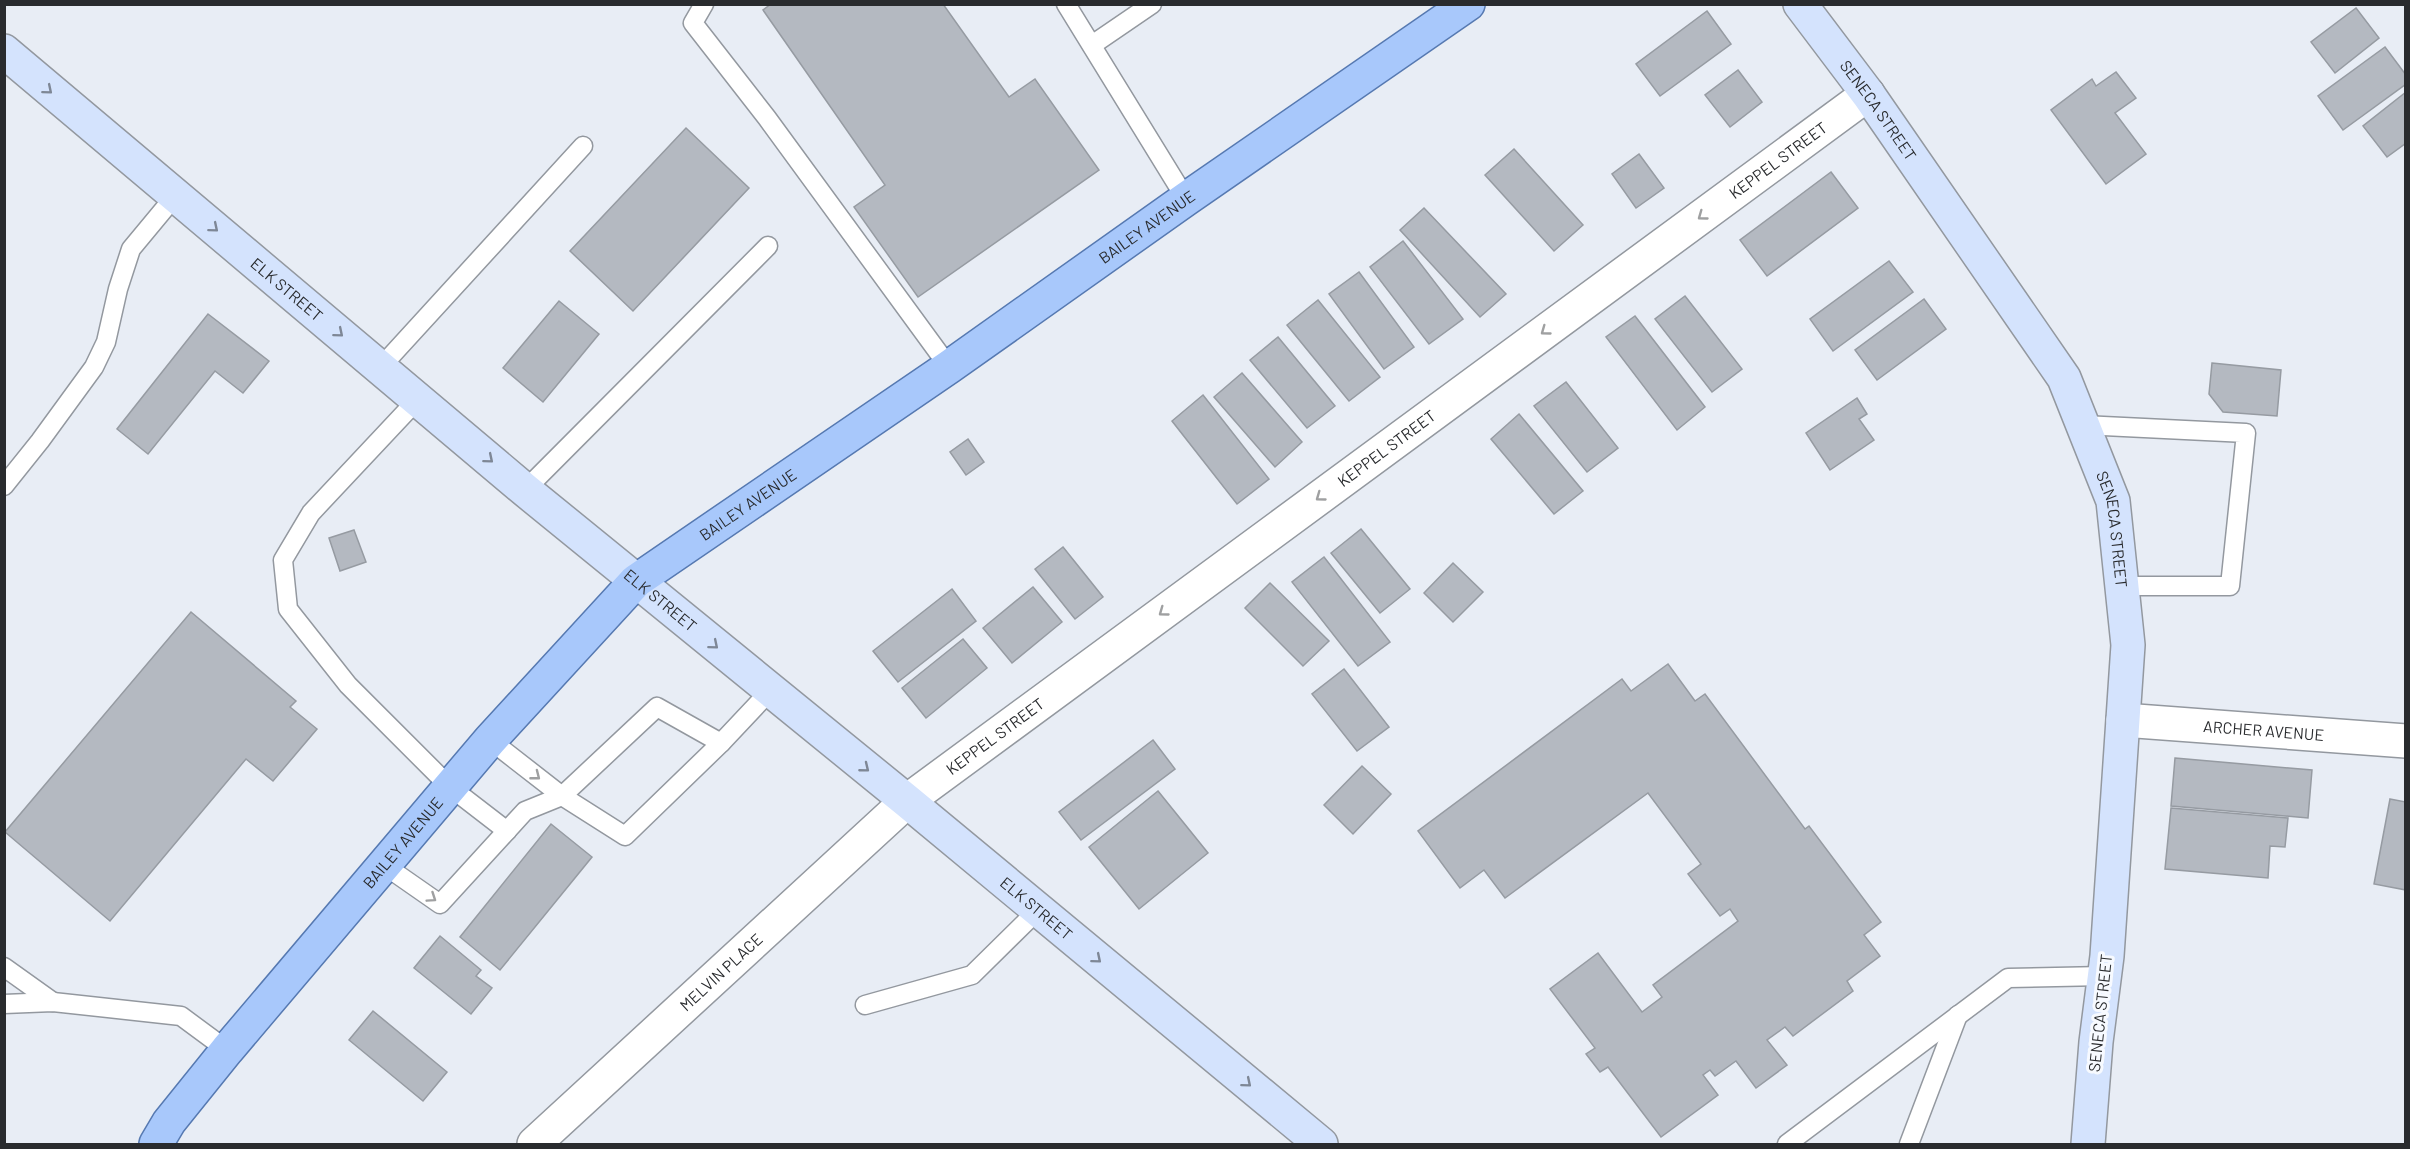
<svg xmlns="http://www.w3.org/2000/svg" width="2410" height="1149" font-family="Barlow,sans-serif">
<rect width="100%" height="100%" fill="#e8edf5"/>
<g fill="#b4b9c1" stroke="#969ba2" stroke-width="1.5">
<path d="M 771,4 L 943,4 L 1009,97 L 1035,79 L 1099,170 L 918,297 L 854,207 L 885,185 L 763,10 Z"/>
<path d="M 2356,8 L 2379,38 L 2335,73 L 2311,42 Z"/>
<path d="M 1707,11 L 1731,44 L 1660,96 L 1636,64 Z"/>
<path d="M 2385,47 L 2406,75 L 2406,84 L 2343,130 L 2318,96 Z"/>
<path d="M 1738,70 L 1762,102 L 1730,127 L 1705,95 Z"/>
<path d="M 2116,72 L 2136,98 L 2115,113 L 2146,154 L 2106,184 L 2051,110 L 2092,79 L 2096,86 Z"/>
<path d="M 2406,92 L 2406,143 L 2387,157 L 2363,126 Z"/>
<path d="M 686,128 L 749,188 L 633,311 L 570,251 Z"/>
<path d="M 1514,149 L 1583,225 L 1554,251 L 1485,175 Z"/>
<path d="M 1639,154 L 1664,188 L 1636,208 L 1612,174 Z"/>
<path d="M 1831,172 L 1858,208 L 1767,276 L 1740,240 Z"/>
<path d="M 1424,208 L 1506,294 L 1480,317 L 1400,230 Z"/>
<path d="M 1403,241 L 1463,319 L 1429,344 L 1370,267 Z"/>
<path d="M 1889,261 L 1913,292 L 1833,351 L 1810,319 Z"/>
<path d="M 1359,272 L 1414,347 L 1384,369 L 1329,294 Z"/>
<path d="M 1685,296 L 1742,369 L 1712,392 L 1655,319 Z"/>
<path d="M 1924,299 L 1946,329 L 1877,380 L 1855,350 Z"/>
<path d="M 1318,300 L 1380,377 L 1349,401 L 1287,325 Z"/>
<path d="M 559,301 L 599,334 L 543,402 L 503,368 Z"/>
<path d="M 208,314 L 269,361 L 243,393 L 215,371 L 148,454 L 117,429 Z"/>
<path d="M 1635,316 L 1705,407 L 1677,430 L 1606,337 Z"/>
<path d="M 1278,337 L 1335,406 L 1307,428 L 1250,360 Z"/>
<path d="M 2212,363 L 2281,370 L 2277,416 L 2223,412 L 2209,394 Z"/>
<path d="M 1242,373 L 1302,442 L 1275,467 L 1214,397 Z"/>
<path d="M 1566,382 L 1618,448 L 1587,472 L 1534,406 Z"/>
<path d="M 1203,395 L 1269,479 L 1237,504 L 1172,421 Z"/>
<path d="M 1857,398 L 1867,414 L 1859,419 L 1874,440 L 1830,470 L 1806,433 Z"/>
<path d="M 1519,414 L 1583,491 L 1554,514 L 1491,439 Z"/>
<path d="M 968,439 L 984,462 L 966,475 L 950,452 Z"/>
<path d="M 1361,529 L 1410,589 L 1380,613 L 1331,553 Z"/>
<path d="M 354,530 L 366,562 L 340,571 L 329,538 Z"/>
<path d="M 1063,547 L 1103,597 L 1075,619 L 1035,569 Z"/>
<path d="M 1324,557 L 1390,642 L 1358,666 L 1292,582 Z"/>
<path d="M 1453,563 L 1483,592 L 1453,622 L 1424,593 Z"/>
<path d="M 1270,583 L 1329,641 L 1303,666 L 1245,608 Z"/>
<path d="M 1033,587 L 1062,622 L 1012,663 L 983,628 Z"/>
<path d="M 952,589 L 976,621 L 898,682 L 873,651 Z"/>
<path d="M 191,612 L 296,701 L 290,707 L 317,729 L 273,781 L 246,759 L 110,921 L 5,832 Z"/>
<path d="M 963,639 L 987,668 L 926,718 L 902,688 Z"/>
<path d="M 1668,664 L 1695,701 L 1705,694 L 1805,829 L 1809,826 L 1881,922 L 1864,935 L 1880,956 L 1847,981 L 1853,991 L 1793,1036 L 1785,1027 L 1767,1040 L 1787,1065 L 1756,1088 L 1736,1061 L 1715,1076 L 1710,1070 L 1703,1075 L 1718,1095 L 1661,1137 L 1608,1067 L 1600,1072 L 1586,1054 L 1595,1048 L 1550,989 L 1598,953 L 1642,1012 L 1662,997 L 1653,985 L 1738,921 L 1730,909 L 1720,916 L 1688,874 L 1701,864 L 1648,793 L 1505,898 L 1484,870 L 1460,888 L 1418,831 L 1622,679 L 1631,691 Z"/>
<path d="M 1344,669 L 1389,727 L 1357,751 L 1312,694 Z"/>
<path d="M 1153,740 L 1175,769 L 1081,840 L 1059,812 Z"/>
<path d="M 2175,758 L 2312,770 L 2308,818 L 2171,806 Z"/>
<path d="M 1362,766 L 1391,794 L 1353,834 L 1324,805 Z"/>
<path d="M 1158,791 L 1208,853 L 1139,909 L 1089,847 Z"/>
<path d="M 2390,799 L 2406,802 L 2406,890 L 2374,884 Z"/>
<path d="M 2171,808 L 2288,818 L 2285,847 L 2270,846 L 2268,878 L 2165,869 Z"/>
<path d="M 551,824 L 592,857 L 500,970 L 460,937 Z"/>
<path d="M 440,936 L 481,970 L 476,976 L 492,988 L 471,1014 L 414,968 Z"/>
<path d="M 373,1011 L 447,1072 L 423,1101 L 349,1040 Z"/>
</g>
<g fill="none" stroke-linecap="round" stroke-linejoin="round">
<defs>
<g id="service">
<path d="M 704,4 L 693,23 L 767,118 L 949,367"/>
<path d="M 1066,4 L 1186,199"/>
<path d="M 1092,45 L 1152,4"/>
<path d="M 380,368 L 583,146"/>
<path d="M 418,399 L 311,513 L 283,560 L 288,609 L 348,685 L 450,787 L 507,831"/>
<path d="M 2083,425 L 2246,433 L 2230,586 L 2122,586"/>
<path d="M 4,486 L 40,441 L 94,367 L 106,342 L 118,289 L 131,249 L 175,196"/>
<path d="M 525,490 L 768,246"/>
<path d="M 490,740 L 562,796 L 625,836 L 721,743 L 770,691"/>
<path d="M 384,865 L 440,904 L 525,811 L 562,796 L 657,707 L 721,743"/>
<path d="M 4,967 L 53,1002"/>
<path d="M 4,1004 L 53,1002 L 181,1016 L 227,1050"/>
<path d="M 865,1005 L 972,975 L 1038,910"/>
<path d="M 1787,1144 L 2008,978 L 2104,976"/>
<path d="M 1909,1144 L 1958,1015"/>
</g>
<g id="minor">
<path id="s1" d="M 2123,720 L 2406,741"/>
<path id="s2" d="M 534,1144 L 907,801 L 1868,94"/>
</g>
<g id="secondary">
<path id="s3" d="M 1800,4 L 1868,94 L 2064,378 L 2113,501 L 2128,645 L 2107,956 L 2096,1042 L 2088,1144"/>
<path id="s4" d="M 4,51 L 525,490 L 907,801 L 1321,1144"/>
</g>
<g id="primary">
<path id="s5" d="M 156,1144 L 169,1122 L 227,1050 L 450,787 L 490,740 L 636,581 L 949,367 L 1186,199 L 1468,4"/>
</g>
</defs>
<use href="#service" stroke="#93989f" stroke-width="21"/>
<use href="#minor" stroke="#93989f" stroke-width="36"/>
<use href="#secondary" stroke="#93989f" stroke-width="36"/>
<use href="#primary" stroke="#5679b1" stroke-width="36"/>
<use href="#service" stroke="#fff" stroke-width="18"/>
<use href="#minor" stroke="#fff" stroke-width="33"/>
<use href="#secondary" stroke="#d4e3fd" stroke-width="33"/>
<use href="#primary" stroke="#a8c8fb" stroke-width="33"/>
</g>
<defs><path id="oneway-chevron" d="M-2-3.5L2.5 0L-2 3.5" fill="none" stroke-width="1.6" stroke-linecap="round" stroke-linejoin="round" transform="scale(1.5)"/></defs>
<g stroke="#7e8796">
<use href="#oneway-chevron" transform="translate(48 90) rotate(40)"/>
<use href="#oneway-chevron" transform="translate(214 228) rotate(40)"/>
<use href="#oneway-chevron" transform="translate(339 333) rotate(40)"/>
<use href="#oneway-chevron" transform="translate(489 459) rotate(40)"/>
<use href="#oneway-chevron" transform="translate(714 645) rotate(40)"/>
<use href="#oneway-chevron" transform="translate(865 768) rotate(39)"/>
<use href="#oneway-chevron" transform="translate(1097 959) rotate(40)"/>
<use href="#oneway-chevron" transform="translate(1247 1083) rotate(40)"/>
</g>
<g stroke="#9fa0a1">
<use href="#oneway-chevron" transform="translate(1702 216) rotate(144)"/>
<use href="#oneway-chevron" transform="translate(1545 331) rotate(144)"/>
<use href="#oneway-chevron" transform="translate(1320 497) rotate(144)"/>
<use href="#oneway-chevron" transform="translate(1163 612) rotate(144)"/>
<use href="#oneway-chevron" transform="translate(536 776) rotate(38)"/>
<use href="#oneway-chevron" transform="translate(432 898) rotate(34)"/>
</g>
<g text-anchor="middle" stroke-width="6" stroke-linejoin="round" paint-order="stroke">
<g font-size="16" fill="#292b2e" stroke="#f7faff">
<text dy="6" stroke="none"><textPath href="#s3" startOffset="132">SENECA STREET</textPath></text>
<text dy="6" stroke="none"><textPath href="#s2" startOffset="1588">KEPPEL STREET</textPath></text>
<text dy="6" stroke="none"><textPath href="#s5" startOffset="1362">BAILEY AVENUE</textPath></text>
<text dy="6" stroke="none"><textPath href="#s4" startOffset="370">ELK STREET</textPath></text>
<text dy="6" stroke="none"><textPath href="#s2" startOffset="1102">KEPPEL STREET</textPath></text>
<text dy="6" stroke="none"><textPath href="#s5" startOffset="876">BAILEY AVENUE</textPath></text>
<text dy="6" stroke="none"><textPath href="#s3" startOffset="618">SENECA STREET</textPath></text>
<text dy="6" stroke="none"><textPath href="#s4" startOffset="856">ELK STREET</textPath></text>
<text dy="6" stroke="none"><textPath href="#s1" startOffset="141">ARCHER AVENUE</textPath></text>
<text dy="6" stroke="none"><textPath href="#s2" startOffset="616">KEPPEL STREET</textPath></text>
<text dy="6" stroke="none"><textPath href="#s5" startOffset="390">BAILEY AVENUE</textPath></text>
<text dy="6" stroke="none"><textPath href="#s4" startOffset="1342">ELK STREET</textPath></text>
<text dy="6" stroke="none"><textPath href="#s2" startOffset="254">MELVIN PLACE</textPath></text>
<text transform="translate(2100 1013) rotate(-84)" y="6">SENECA STREET</text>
</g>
</g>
<rect width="2410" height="1149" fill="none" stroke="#292b2e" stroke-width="12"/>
</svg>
